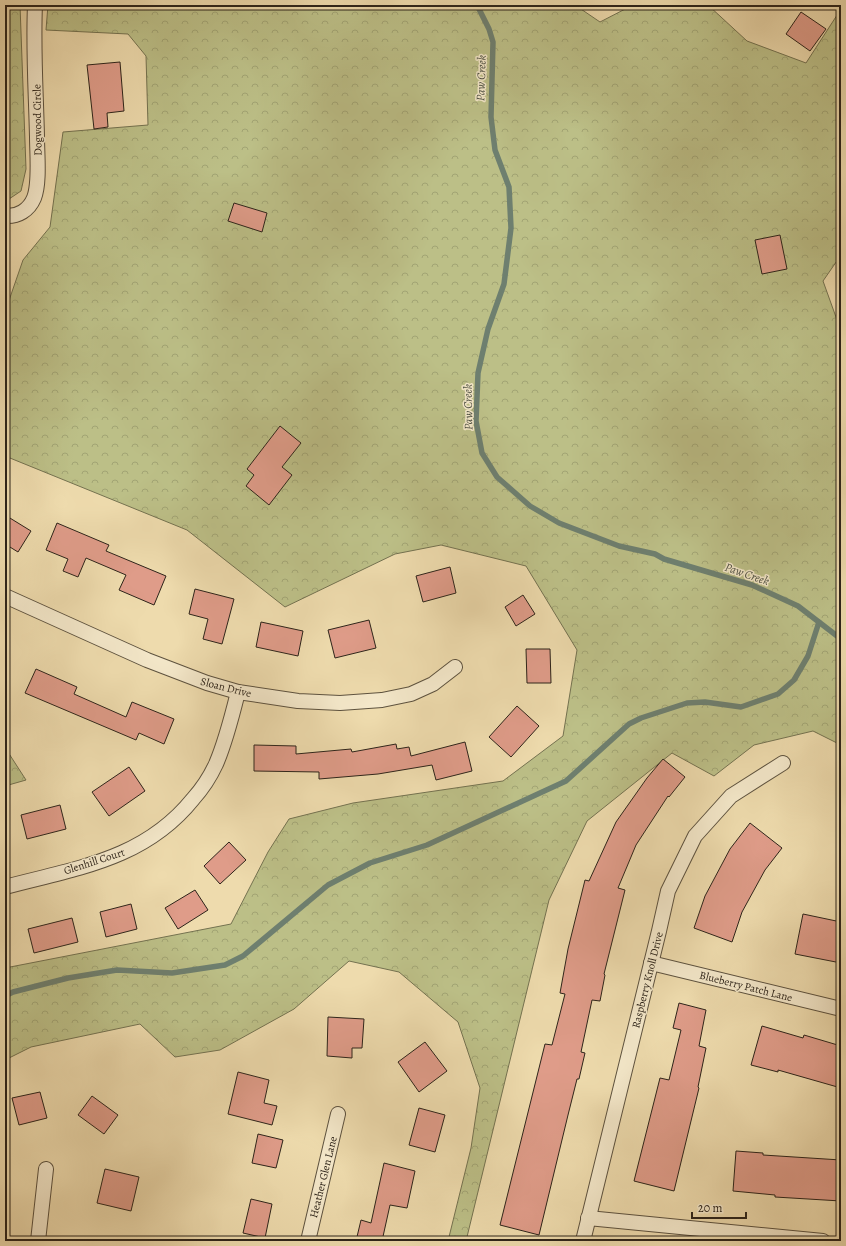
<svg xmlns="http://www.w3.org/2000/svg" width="846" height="1246" font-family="Alegreya,serif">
<defs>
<pattern id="forest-crowns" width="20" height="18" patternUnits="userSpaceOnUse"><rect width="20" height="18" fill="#bcbf87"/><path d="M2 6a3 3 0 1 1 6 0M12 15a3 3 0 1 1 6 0" fill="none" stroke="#a2a474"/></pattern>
</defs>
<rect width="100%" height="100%" fill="#eedbad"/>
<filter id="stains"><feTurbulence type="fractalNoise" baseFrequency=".005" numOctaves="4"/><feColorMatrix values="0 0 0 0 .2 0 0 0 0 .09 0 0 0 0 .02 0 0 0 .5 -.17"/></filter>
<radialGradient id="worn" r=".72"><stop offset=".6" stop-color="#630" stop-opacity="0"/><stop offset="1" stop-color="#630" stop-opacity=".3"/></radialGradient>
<g fill="url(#forest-crowns)" stroke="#747250">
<path d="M 5,5 L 20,5 L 26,169 L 21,191 L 9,199 L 5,199 Z"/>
<path d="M 48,5 L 575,5 L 600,22 L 633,5 L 708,5 L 747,41 L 806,63 L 841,9 L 841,255 L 823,281 L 841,331 L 841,560 L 839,561 L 841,567 L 841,745 L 813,731 L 754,745 L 714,776 L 672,753 L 587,821 L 549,900 L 466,1241 L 448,1241 L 471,1148 L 480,1088 L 458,1022 L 399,972 L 349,961 L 294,1009 L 220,1050 L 175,1057 L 140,1024 L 31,1047 L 5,1060 L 5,968 L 231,924 L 268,852 L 289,819 L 353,803 L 503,781 L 563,736 L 577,650 L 526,566 L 441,545 L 395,554 L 285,607 L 187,530 L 5,456 L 5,312 L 23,260 L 50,227 L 63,132 L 148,125 L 146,56 L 128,34 L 46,30 Z"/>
<path d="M 5,749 L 6,749 L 26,780 L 5,786 Z"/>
</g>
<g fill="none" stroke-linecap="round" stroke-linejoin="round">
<g stroke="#6e7f6f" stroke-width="5.5">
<path d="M 477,5 L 489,29 L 493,42 L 491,117 L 495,150 L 509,187 L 511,228 L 504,284 L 488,329 L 478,373 L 476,421 L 482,453 L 497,477 L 530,506 L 559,523 L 619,546 L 655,554 L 664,559 L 752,585 L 798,606 L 841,639"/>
<path d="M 5,996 L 13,992 L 68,978 L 117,970 L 172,973 L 225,965 L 243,956 L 328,885 L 370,863 L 427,845 L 566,781 L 629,724 L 641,718 L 687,703 L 705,702 L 741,707 L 778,694 L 794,680 L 808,656 L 819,622"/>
</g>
</g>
<g fill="#df9c89" stroke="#2d241a">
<path d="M 801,12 L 826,29 L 810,51 L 786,34 Z"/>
<path d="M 120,62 L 124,111 L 107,113 L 108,127 L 94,129 L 87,65 Z"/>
<path d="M 234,203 L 267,213 L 262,232 L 228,221 Z"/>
<path d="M 780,235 L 787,269 L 762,274 L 755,240 Z"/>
<path d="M 280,426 L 301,443 L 282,467 L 292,475 L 269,505 L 246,486 L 254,475 L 247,469 Z"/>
<path d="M 5,515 L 31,531 L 18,552 L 5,544 Z"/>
<path d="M 57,523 L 109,545 L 106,551 L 166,576 L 154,605 L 119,590 L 126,575 L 86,558 L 78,577 L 63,571 L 68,559 L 46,550 Z"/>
<path d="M 450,567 L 456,593 L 423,602 L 416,576 Z"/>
<path d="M 195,589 L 234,599 L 222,644 L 203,639 L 208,619 L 189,614 Z"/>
<path d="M 523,595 L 535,614 L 516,626 L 505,607 Z"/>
<path d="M 369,620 L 376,648 L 335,658 L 328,630 Z"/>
<path d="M 261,622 L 303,631 L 298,656 L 256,647 Z"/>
<path d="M 526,649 L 550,649 L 551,683 L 527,683 Z"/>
<path d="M 36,669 L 77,687 L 74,694 L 126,717 L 132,702 L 174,719 L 164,744 L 139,733 L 136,740 L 25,693 Z"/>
<path d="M 517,706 L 539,726 L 511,757 L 489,737 Z"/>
<path d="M 465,742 L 472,771 L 436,780 L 432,765 L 378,774 L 319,779 L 319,772 L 254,771 L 254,745 L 296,746 L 296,754 L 351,749 L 352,752 L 396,744 L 397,749 L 409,747 L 411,756 Z"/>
<path d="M 663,759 L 685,777 L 669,797 L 668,796 L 636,845 L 618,888 L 625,890 L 604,974 L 605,975 L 600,1001 L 592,1000 L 581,1052 L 585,1053 L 579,1079 L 577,1079 L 568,1115 L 539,1235 L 500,1225 L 545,1044 L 552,1045 L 565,994 L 560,993 L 568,949 L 585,880 L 589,881 L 616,822 L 647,778 Z"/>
<path d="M 129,767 L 145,791 L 109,816 L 92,792 Z"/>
<path d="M 60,805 L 66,829 L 27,839 L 21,815 Z"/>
<path d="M 750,823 L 782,848 L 765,870 L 742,912 L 732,942 L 694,928 L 705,896 L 730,849 Z"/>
<path d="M 229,842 L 246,860 L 220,884 L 204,866 Z"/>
<path d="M 195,890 L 208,910 L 178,929 L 165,908 Z"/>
<path d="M 131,904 L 137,929 L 106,937 L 100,912 Z"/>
<path d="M 803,914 L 841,922 L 841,963 L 795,954 Z"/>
<path d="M 72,918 L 78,942 L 34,953 L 28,929 Z"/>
<path d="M 679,1003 L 706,1010 L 699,1046 L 706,1048 L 698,1087 L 699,1088 L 674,1191 L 634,1181 L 660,1078 L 669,1080 L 681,1030 L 673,1028 Z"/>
<path d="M 328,1017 L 364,1019 L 362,1048 L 352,1048 L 352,1058 L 327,1056 Z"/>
<path d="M 762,1026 L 803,1038 L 804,1035 L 841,1046 L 841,1088 L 778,1070 L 778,1072 L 751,1065 Z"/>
<path d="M 425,1042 L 447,1071 L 419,1092 L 398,1062 Z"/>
<path d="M 238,1072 L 269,1080 L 264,1103 L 277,1106 L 272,1125 L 228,1114 Z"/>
<path d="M 40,1092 L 47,1118 L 19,1125 L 12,1098 Z"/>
<path d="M 92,1096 L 118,1115 L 104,1134 L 78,1115 Z"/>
<path d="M 419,1108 L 445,1115 L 435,1152 L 409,1145 Z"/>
<path d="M 258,1134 L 283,1140 L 276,1168 L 252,1163 Z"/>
<path d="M 736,1151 L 763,1153 L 763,1155 L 841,1160 L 841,1201 L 775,1197 L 775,1195 L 733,1191 Z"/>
<path d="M 384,1163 L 415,1171 L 407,1208 L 390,1205 L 382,1241 L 356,1241 L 361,1220 L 371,1223 Z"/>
<path d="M 105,1169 L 139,1177 L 131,1211 L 97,1203 Z"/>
<path d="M 251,1199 L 272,1204 L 265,1238 L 243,1233 Z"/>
</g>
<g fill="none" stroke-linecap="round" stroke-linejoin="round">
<defs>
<g id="minor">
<path d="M 5,216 C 18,217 29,210 34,198 C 40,183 37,154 37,137 C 36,93 33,49 35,5"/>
<path d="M 5,596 L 147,660 L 207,683 L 238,692 L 298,701 L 340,703 L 382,700 L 411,694 L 433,684 L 455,667"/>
<path d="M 5,887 C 76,868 144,860 193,799 C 202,789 210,777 216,764 C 226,741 232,716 238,692"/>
<path d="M 651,963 L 841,1009"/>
<path d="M 588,1218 L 823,1241"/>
<path d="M 38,1241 L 46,1169"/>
<path d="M 308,1241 L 338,1114"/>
<path d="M 583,1241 L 659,931 L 668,891 L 695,836 L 731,796 L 783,763"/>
</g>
</defs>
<use href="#minor" stroke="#5d523f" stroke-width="16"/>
<use href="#minor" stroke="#f4e8ca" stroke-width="14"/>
</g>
<g text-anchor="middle" stroke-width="3" stroke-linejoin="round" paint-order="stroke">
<g font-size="11" fill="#2d241a" stroke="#f4e8ca">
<text transform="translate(37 120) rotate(-91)" y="4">Dogwood Circle</text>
<text transform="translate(226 687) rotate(14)" y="4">Sloan Drive</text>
<text transform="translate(94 861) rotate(-18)" y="4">Glenhill Court</text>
<text transform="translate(647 980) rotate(-76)" y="4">Raspberry Knoll Drive</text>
<text transform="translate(746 986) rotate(14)" y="4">Blueberry Patch Lane</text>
<text transform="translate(323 1177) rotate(-76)" y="4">Heather Glen Lane</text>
</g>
<g font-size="12" font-style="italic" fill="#4e5144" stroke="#f4e8ca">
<text transform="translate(481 78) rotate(-88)" y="4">Paw Creek</text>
<text transform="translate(468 407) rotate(-91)" y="4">Paw Creek</text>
<text transform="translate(747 574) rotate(19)" y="4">Paw Creek</text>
</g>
</g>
<rect width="846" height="1246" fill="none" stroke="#eedbad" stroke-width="20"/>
<rect x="6" y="6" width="834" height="1234" fill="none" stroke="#2d241a" stroke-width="2"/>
<rect x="10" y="10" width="826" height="1226" fill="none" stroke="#2d241a"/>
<path d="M692 1212v6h54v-6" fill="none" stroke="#2d241a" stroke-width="2"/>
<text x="698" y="1212" font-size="12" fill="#2d241a" stroke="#f4e8ca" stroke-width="3" paint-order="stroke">20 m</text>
<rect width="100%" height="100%" filter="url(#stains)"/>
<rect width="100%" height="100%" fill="url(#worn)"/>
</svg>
